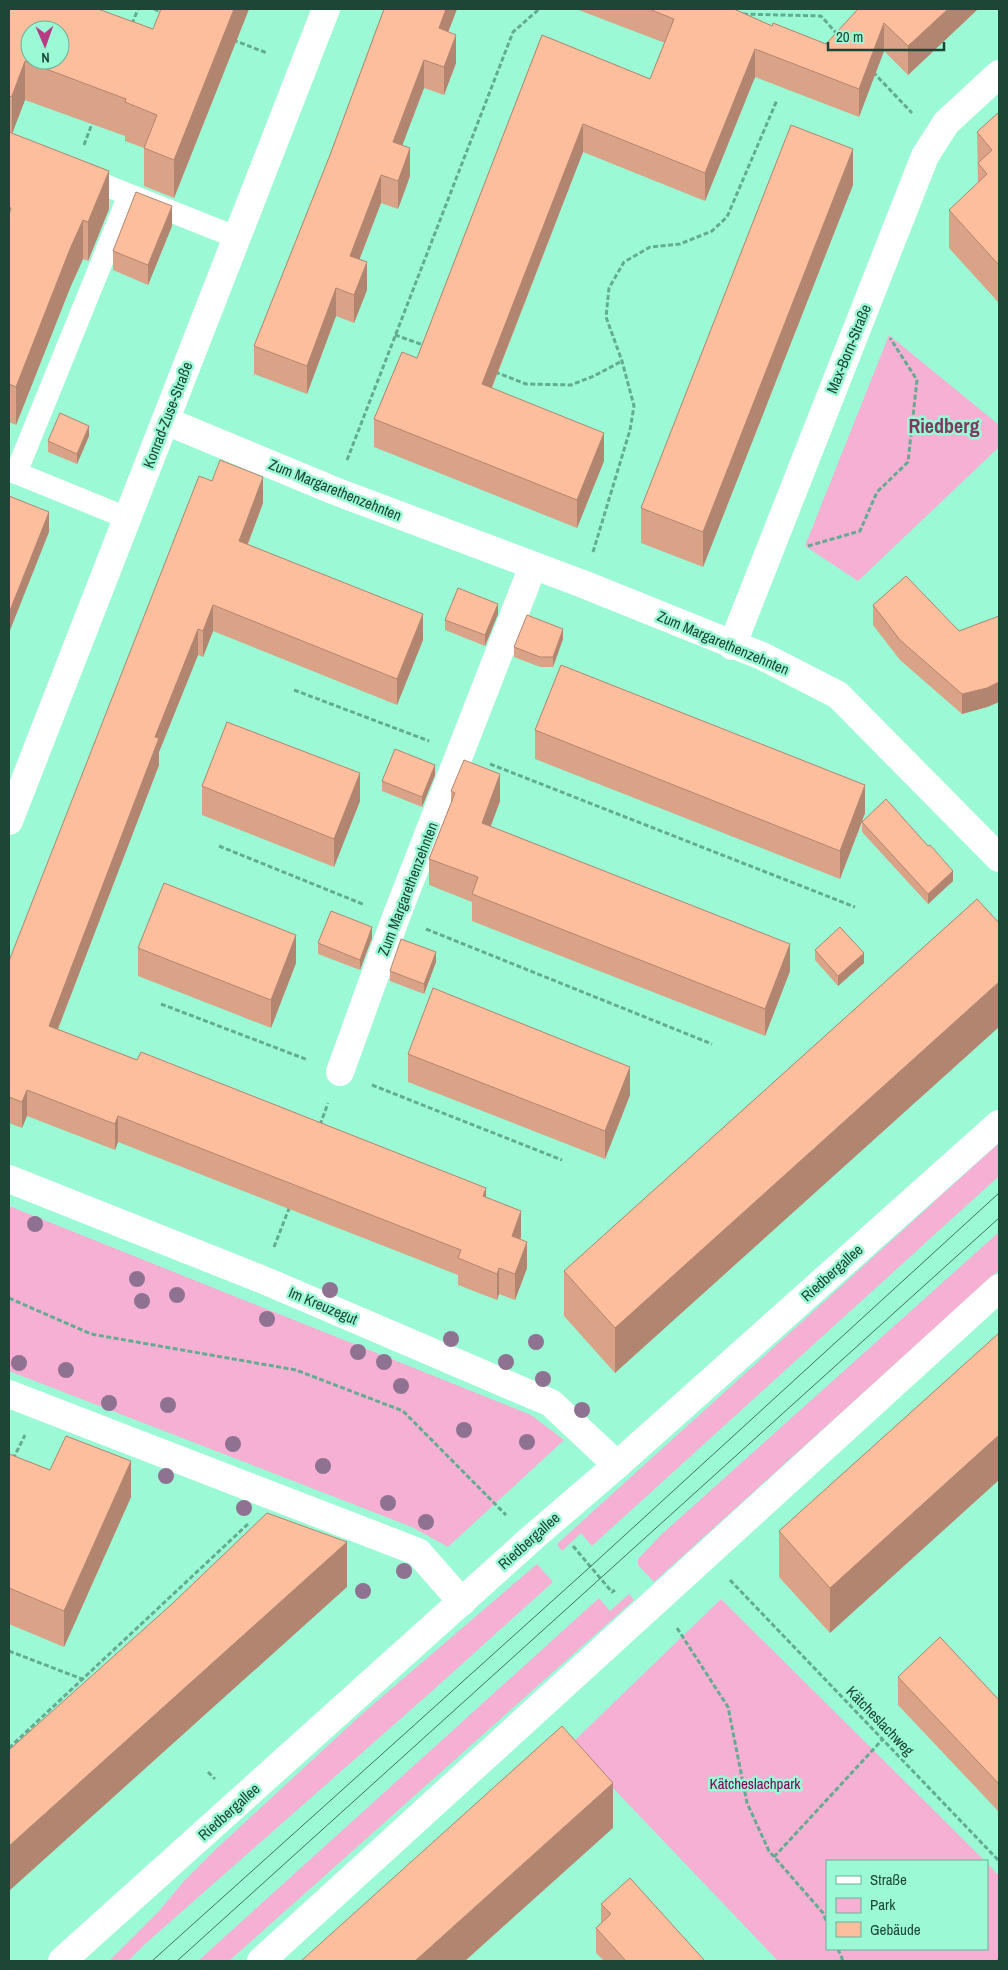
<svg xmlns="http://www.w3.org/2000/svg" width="1008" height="1970" font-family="'Archivo Narrow',sans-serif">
<rect width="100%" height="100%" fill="#9bfad5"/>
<g fill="#f6b0d3">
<path d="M 889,335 L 999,425 L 999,447 L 858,581 L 805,546 Z"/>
<path d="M 999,1143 L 999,1176 L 594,1544 L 592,1546 L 581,1533 L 562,1551 L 557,1544 Z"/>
<path d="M 9,1206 L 531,1415 L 564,1440 L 448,1547 L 412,1527 L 9,1371 Z"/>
<path d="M 999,1232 L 999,1270 L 654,1582 L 638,1565 L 638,1559 L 663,1533 Z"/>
<path d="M 537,1564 L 553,1582 L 431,1692 L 145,1944 L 128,1961 L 109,1961 L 159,1911 L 184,1881 L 215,1850 L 363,1713 Z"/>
<path d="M 629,1594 L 634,1600 L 229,1961 L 198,1961 L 599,1598 L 610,1611 Z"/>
<path d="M 721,1599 L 985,1861 L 827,1861 L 827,1949 L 987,1949 L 987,1863 L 999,1876 L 999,1961 L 778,1961 L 571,1744 Z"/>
</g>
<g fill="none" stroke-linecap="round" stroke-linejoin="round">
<g stroke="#64ac91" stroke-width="3" stroke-dasharray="5 2.5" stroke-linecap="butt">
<path d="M 154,9 L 162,12"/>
<path d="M 743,14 L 821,16 L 838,35"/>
<path d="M 132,24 L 138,9"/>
<path d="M 233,40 L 267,53"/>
<path d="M 873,72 L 912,113"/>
<path d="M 84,145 L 93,121"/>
<path d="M 395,335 L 426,346"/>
<path d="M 495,372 L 526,384 L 571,385 L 594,376 L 622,361"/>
<path d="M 347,460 L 513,32 L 537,11 L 538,9"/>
<path d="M 808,546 L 860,531 L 877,492 L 908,462 L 917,380 L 890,338"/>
<path d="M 593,552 L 630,430 L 634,406 L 622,361 L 606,317 L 609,288 L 624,262 L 650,247 L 680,244 L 712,231 L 727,217 L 777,100"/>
<path d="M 294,690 L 429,741"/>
<path d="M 490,764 L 855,907"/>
<path d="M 219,846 L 365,905"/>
<path d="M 426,929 L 712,1044"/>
<path d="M 161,1004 L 308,1060"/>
<path d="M 372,1085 L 562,1160"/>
<path d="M 320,1125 L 328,1103"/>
<path d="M 274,1247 L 290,1206"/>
<path d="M 9,1298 L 91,1334 L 296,1370 L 403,1411 L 506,1515"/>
<path d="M 13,1459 L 25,1435"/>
<path d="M 573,1546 L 612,1592 L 615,1590"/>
<path d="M 730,1580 L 999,1861"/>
<path d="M 677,1628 L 728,1707 L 747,1803 L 769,1851 L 823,1913 L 827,1923"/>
<path d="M 9,1651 L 82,1679"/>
<path d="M 9,1748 L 248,1524"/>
<path d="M 208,1772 L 215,1779"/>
<path d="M 774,1857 L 882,1740"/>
<path d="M 838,1949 L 843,1961"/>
<path d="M 998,1961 L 999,1960"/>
</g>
<g stroke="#fff" stroke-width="22">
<path d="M 82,176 L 238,238"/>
<path d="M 9,470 L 127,518"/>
<path d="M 16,473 L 129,195"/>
</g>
<g stroke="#fff" stroke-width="28">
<path d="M 166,421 L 335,491 L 583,584 L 762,656 L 838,695 L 999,858"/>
<path d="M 732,646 L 925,156 L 946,123 L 999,74"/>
<path d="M 9,821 L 326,9"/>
<path d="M 340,1072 L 396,917 L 533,566"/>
<path d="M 9,1179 L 261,1279 L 551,1403 L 617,1465"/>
<path d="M 9,1394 L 418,1552 L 462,1602"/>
<path d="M 62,1961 L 532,1538 L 617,1465 L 999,1124"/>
<path d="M 261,1961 L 999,1288"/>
</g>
<g stroke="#3c725d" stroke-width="1">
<path d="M 152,1961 L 590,1567 L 999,1193"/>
<path d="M 177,1961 L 999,1218"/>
</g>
</g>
<g fill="#8f7292">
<circle cx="35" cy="1224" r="8"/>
<circle cx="137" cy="1279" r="8"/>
<circle cx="330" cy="1290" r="8"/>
<circle cx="177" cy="1295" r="8"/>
<circle cx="142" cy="1301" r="8"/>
<circle cx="267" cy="1319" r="8"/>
<circle cx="451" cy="1339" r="8"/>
<circle cx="536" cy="1342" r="8"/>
<circle cx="358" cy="1352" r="8"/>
<circle cx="384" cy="1362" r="8"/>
<circle cx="506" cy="1362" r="8"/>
<circle cx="19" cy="1363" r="8"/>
<circle cx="66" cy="1370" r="8"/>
<circle cx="543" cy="1379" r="8"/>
<circle cx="401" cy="1386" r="8"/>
<circle cx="109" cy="1403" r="8"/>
<circle cx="168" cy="1405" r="8"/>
<circle cx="582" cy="1410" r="8"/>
<circle cx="464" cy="1430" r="8"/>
<circle cx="527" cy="1442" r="8"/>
<circle cx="233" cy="1444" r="8"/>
<circle cx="323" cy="1466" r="8"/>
<circle cx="166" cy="1476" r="8"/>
<circle cx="388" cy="1503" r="8"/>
<circle cx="244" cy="1508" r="8"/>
<circle cx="426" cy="1522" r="8"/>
<circle cx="404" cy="1571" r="8"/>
<circle cx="363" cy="1591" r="8"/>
</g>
<g fill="#daa388">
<path d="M 9,9 L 153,29 L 249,9 L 174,198 L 144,186 L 144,148 L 125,141 L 125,136 L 25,100 L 12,133 L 109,209 L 88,261 L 83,259 L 70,288 L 16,425 L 9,422 Z"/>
<path d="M 384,9 L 457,9 L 448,32 L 456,63 L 444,95 L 424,88 L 402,145 L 410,176 L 404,193 L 398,209 L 381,203 L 359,260 L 367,290 L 354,323 L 336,316 L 307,394 L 254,374 L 254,346 L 330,155 Z"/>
<path d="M 576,9 L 734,9 L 772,26 L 826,44 L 858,9 L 978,9 L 908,75 L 884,51 L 859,117 L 755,77 L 705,201 L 583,152 L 492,388 L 604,461 L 577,528 L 374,447 L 374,419 L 417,358 L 542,35 L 650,79 L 665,43 Z"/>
<path d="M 999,112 L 998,302 L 949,248 L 949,210 L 978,183 L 977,132 Z"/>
<path d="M 853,185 L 703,567 L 641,543 L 641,508 Z"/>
<path d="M 172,226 L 148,285 L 113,270 L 113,251 Z"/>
<path d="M 89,436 L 77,464 L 48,452 L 48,441 Z"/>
<path d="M 263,503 L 248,544 L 423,640 L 397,705 L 213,631 L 203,657 L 198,655 L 159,752 L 159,765 L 58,1029 L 486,1198 L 521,1237 L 520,1239 L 527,1268 L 515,1300 L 499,1294 L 497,1300 L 458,1285 L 458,1275 L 118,1142 L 115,1150 L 27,1116 L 22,1128 L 9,1123 L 9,961 Z"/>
<path d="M 873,605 L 959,631 L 999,616 L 999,702 L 987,707 L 962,714 L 900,660 L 873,625 Z"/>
<path d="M 498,614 L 485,646 L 445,630 L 445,620 Z"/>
<path d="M 563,639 L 553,667 L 540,667 L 514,657 L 514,647 Z"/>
<path d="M 535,730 L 865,813 L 862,821 L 953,881 L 928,904 L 862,832 L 862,822 L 840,879 L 535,759 Z"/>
<path d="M 435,775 L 422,807 L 382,791 L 382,781 Z"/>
<path d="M 202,786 L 360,801 L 334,867 L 202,815 Z"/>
<path d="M 451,791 L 500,801 L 490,827 L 790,971 L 765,1036 L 472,921 L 472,902 L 429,885 L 429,859 L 451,803 Z"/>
<path d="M 977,899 L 615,1373 L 564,1316 L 564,1271 Z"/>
<path d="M 372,938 L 360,970 L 318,954 L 318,943 Z"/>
<path d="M 138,948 L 296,963 L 271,1028 L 138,976 Z"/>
<path d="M 815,950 L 864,963 L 838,986 L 815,960 Z"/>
<path d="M 436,962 L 424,994 L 390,981 L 390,971 Z"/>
<path d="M 408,1054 L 630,1095 L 605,1159 L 408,1082 Z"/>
<path d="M 999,1333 L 830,1633 L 779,1577 L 779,1531 Z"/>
<path d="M 9,1454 L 50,1470 L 131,1497 L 64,1647 L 9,1624 Z"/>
<path d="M 898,1677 L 999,1700 L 999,1812 L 898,1705 Z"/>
<path d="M 601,1904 L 705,1961 L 604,1961 L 596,1953 L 596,1928 L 601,1923 Z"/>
</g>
<g fill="#b1856f">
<path d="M 234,9 L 249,9 L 174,198 L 174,160 Z"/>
<path d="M 446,9 L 457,9 L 439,56 L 439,28 Z"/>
<path d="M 948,9 L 978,9 L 908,75 L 908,46 Z"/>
<path d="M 884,23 L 884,51 L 859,117 L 859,89 Z"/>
<path d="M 456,35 L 456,63 L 444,95 L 444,67 Z"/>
<path d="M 755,49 L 755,77 L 705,201 L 705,173 Z"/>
<path d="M 424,60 L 424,88 L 393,170 L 393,142 Z"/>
<path d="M 25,61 L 25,100 L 12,134 L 12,96 Z"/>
<path d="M 583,124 L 583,152 L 482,412 L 482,384 Z"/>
<path d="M 410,148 L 410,176 L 398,209 L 398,181 Z"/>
<path d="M 853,149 L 853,185 L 703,567 L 703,532 Z"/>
<path d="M 109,171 L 109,209 L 88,261 L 88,222 Z"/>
<path d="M 381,175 L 381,203 L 350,284 L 350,256 Z"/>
<path d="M 172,206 L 172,226 L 148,285 L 148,265 Z"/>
<path d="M 83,220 L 83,259 L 70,288 L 16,425 L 16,387 L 70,249 Z"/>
<path d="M 367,262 L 367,290 L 354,323 L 354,295 Z"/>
<path d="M 999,263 L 999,301 L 998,302 L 998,264 Z"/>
<path d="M 336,288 L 336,316 L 307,394 L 307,366 Z"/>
<path d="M 89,426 L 89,436 L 77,464 L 77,454 Z"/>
<path d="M 604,433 L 604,461 L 577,528 L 577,500 Z"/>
<path d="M 263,477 L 263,503 L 239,567 L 239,541 Z"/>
<path d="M 49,512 L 49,532 L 9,633 L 9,613 Z"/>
<path d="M 498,604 L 498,614 L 485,646 L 485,635 Z"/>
<path d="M 213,605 L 213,631 L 203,657 L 203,631 Z"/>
<path d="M 423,614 L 423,640 L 397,705 L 397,679 Z"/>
<path d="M 198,629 L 198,655 L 159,752 L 159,765 L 49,1052 L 49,1026 L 155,737 Z"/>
<path d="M 563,629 L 563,639 L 553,667 L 553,657 Z"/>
<path d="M 999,682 L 999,702 L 987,707 L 962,714 L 962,694 Z"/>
<path d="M 435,765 L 435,775 L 422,807 L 422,797 Z"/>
<path d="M 360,773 L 360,801 L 334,867 L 334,839 Z"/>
<path d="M 500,774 L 500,801 L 482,850 L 482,823 Z"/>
<path d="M 865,785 L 865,813 L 840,879 L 840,851 Z"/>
<path d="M 953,871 L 953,881 L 928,904 L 928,894 Z"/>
<path d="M 372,927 L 372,938 L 360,970 L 360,960 Z"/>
<path d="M 296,935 L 296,963 L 271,1028 L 271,1000 Z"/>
<path d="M 790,944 L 790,971 L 765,1036 L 765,1009 Z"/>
<path d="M 436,952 L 436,962 L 424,994 L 424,984 Z"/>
<path d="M 864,953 L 864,963 L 838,986 L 838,976 Z"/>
<path d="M 999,982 L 999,1027 L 615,1373 L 615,1328 Z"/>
<path d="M 630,1067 L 630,1095 L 605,1159 L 605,1131 Z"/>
<path d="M 27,1090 L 27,1116 L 22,1128 L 22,1102 Z"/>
<path d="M 118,1116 L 118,1142 L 115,1150 L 115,1124 Z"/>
<path d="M 486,1188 L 486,1214 L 483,1196 Z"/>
<path d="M 521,1211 L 521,1237 L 512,1262 L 512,1236 Z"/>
<path d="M 527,1242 L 527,1268 L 515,1300 L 515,1274 Z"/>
<path d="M 499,1268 L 499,1294 L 497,1300 L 497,1274 Z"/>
<path d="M 999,1435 L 999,1480 L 830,1633 L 830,1588 Z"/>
<path d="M 131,1461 L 131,1497 L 64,1647 L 64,1611 Z"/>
<path d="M 347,1542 L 347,1587 L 9,1891 L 9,1846 Z"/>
<path d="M 613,1783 L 613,1828 L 465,1961 L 415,1961 Z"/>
</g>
<g fill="#fdbe9e" stroke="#b1856f" fill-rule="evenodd">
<path d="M 9,9 L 98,9 L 153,29 L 161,9 L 234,9 L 174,160 L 144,148 L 157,115 L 125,102 L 126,99 L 25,61 L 12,96 L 9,97 ZM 30,30 L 60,30 L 60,60 L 30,60 Z"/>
<path d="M 384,9 L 446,9 L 439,28 L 456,35 L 444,67 L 424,60 L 393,142 L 410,148 L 404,165 L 398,181 L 381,175 L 350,256 L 367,262 L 354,295 L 336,288 L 307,366 L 254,346 L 330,155 Z"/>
<path d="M 649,9 L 734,9 L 772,26 L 773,23 L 826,44 L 858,9 L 948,9 L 908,46 L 884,23 L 859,89 L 755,49 L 705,173 L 583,124 L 482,384 L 604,433 L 577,500 L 374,419 L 402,352 L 417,358 L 542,35 L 650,79 L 674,19 Z"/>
<path d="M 999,112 L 999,263 L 998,264 L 949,210 L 987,174 L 978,163 L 992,150 L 977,132 Z"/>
<path d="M 791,125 L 853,149 L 703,532 L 641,508 Z"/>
<path d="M 9,132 L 109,171 L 88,222 L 83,220 L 70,249 L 16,387 L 9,384 L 9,215 L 11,208 L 9,207 Z"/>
<path d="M 136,192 L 172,206 L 148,265 L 113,251 Z"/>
<path d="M 60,413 L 89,426 L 77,454 L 48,441 Z"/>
<path d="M 220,460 L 263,477 L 239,541 L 423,614 L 397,679 L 213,605 L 203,631 L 198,629 L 155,737 L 159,738 L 49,1026 L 137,1060 L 141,1052 L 486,1188 L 483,1196 L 521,1211 L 512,1236 L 527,1242 L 515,1274 L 499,1268 L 497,1274 L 458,1258 L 461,1250 L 118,1116 L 115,1124 L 27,1090 L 22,1102 L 9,1097 L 9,961 L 199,476 L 212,481 Z"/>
<path d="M 9,496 L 49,512 L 9,613 Z"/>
<path d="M 906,576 L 959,631 L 999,616 L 999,682 L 987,688 L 962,694 L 900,640 L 873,605 Z"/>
<path d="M 458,588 L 498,604 L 485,635 L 445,620 Z"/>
<path d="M 527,615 L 563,629 L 553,657 L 540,657 L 514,647 Z"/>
<path d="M 561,665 L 865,785 L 840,851 L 535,730 Z"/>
<path d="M 227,722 L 360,773 L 334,839 L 202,786 Z"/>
<path d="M 395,749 L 435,765 L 422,797 L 382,781 Z"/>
<path d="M 464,760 L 500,774 L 482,823 L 790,944 L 765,1009 L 472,894 L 478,877 L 429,859 L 455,793 L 451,791 Z"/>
<path d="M 886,799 L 928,846 L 930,845 L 953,871 L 928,894 L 862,822 Z"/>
<path d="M 164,883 L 296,935 L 271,1000 L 138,948 Z"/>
<path d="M 977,899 L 999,923 L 999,982 L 615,1328 L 564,1271 Z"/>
<path d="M 331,911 L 372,927 L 360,960 L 318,943 Z"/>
<path d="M 840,927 L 864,953 L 838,976 L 815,950 Z"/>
<path d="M 401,939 L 436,952 L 424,984 L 390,971 Z"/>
<path d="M 433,988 L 630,1067 L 605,1131 L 408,1054 Z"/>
<path d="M 999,1333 L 999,1435 L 830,1588 L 779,1531 Z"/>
<path d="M 66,1436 L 131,1461 L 64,1611 L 9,1588 L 9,1454 L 50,1470 Z"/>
<path d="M 267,1513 L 347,1542 L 9,1846 L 9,1750 L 173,1603 Z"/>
<path d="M 940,1637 L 999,1700 L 999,1784 L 898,1677 Z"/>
<path d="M 562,1726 L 613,1783 L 415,1961 L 301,1961 Z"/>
<path d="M 630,1878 L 705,1961 L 626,1961 L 596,1928 L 611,1914 L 601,1904 Z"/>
</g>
<g text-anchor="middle" stroke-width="5" stroke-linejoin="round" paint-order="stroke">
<g font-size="15" fill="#1d4637" stroke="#9bfad5">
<text transform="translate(849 349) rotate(-68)" y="5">Max-Born-Straße</text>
<text transform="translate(168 415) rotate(-69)" y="5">Konrad-Zuse-Straße</text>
<text transform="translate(335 490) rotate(22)" y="5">Zum Margarethenzehnten</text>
<text transform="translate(723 643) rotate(23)" y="5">Zum Margarethenzehnten</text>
<text transform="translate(408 889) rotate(-69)" y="5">Zum Margarethenzehnten</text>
<text transform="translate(832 1273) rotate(-42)" y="5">Riedbergallee</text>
<text transform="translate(323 1306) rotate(23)" y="5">Im Kreuzegut</text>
<text transform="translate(529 1541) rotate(-42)" y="5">Riedbergallee</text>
<text transform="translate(880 1721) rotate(46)" y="5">Kätcheslachweg</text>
<text transform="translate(229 1812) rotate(-42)" y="5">Riedbergallee</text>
</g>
<g font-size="15" fill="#86035c" stroke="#9bfad5">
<text x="755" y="1789">Kätcheslachpark</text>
</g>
<g font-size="20" font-weight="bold" fill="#7c3c60" stroke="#9bfad5">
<text x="944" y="433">Riedberg</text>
</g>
</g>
<rect width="1008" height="1970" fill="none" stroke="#1d4637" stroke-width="20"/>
<rect x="826" y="1860" width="162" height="90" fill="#9bfad5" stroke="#69b296"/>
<rect x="836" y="1876" width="25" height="8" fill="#ffffff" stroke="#69b296"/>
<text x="870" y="1885" font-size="15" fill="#1d4637">Straße</text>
<rect x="836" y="1898" width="25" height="15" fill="#f6b0d3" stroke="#69b296"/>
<text x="870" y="1910" font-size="15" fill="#1d4637">Park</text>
<rect x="836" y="1922" width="25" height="15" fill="#fdbe9e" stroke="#69b296"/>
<text x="870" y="1935" font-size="15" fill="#1d4637">Gebäude</text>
<g transform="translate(45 45) rotate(178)"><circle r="24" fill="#9bfad5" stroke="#69b296"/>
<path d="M0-4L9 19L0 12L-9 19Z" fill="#b93a87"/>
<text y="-8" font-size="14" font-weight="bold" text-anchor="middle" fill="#1d4637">N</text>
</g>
<path d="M828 42v8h116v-8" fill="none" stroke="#1d4637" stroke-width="2.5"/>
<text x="836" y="42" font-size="15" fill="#1d4637" stroke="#9bfad5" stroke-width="4" paint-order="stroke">20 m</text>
</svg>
